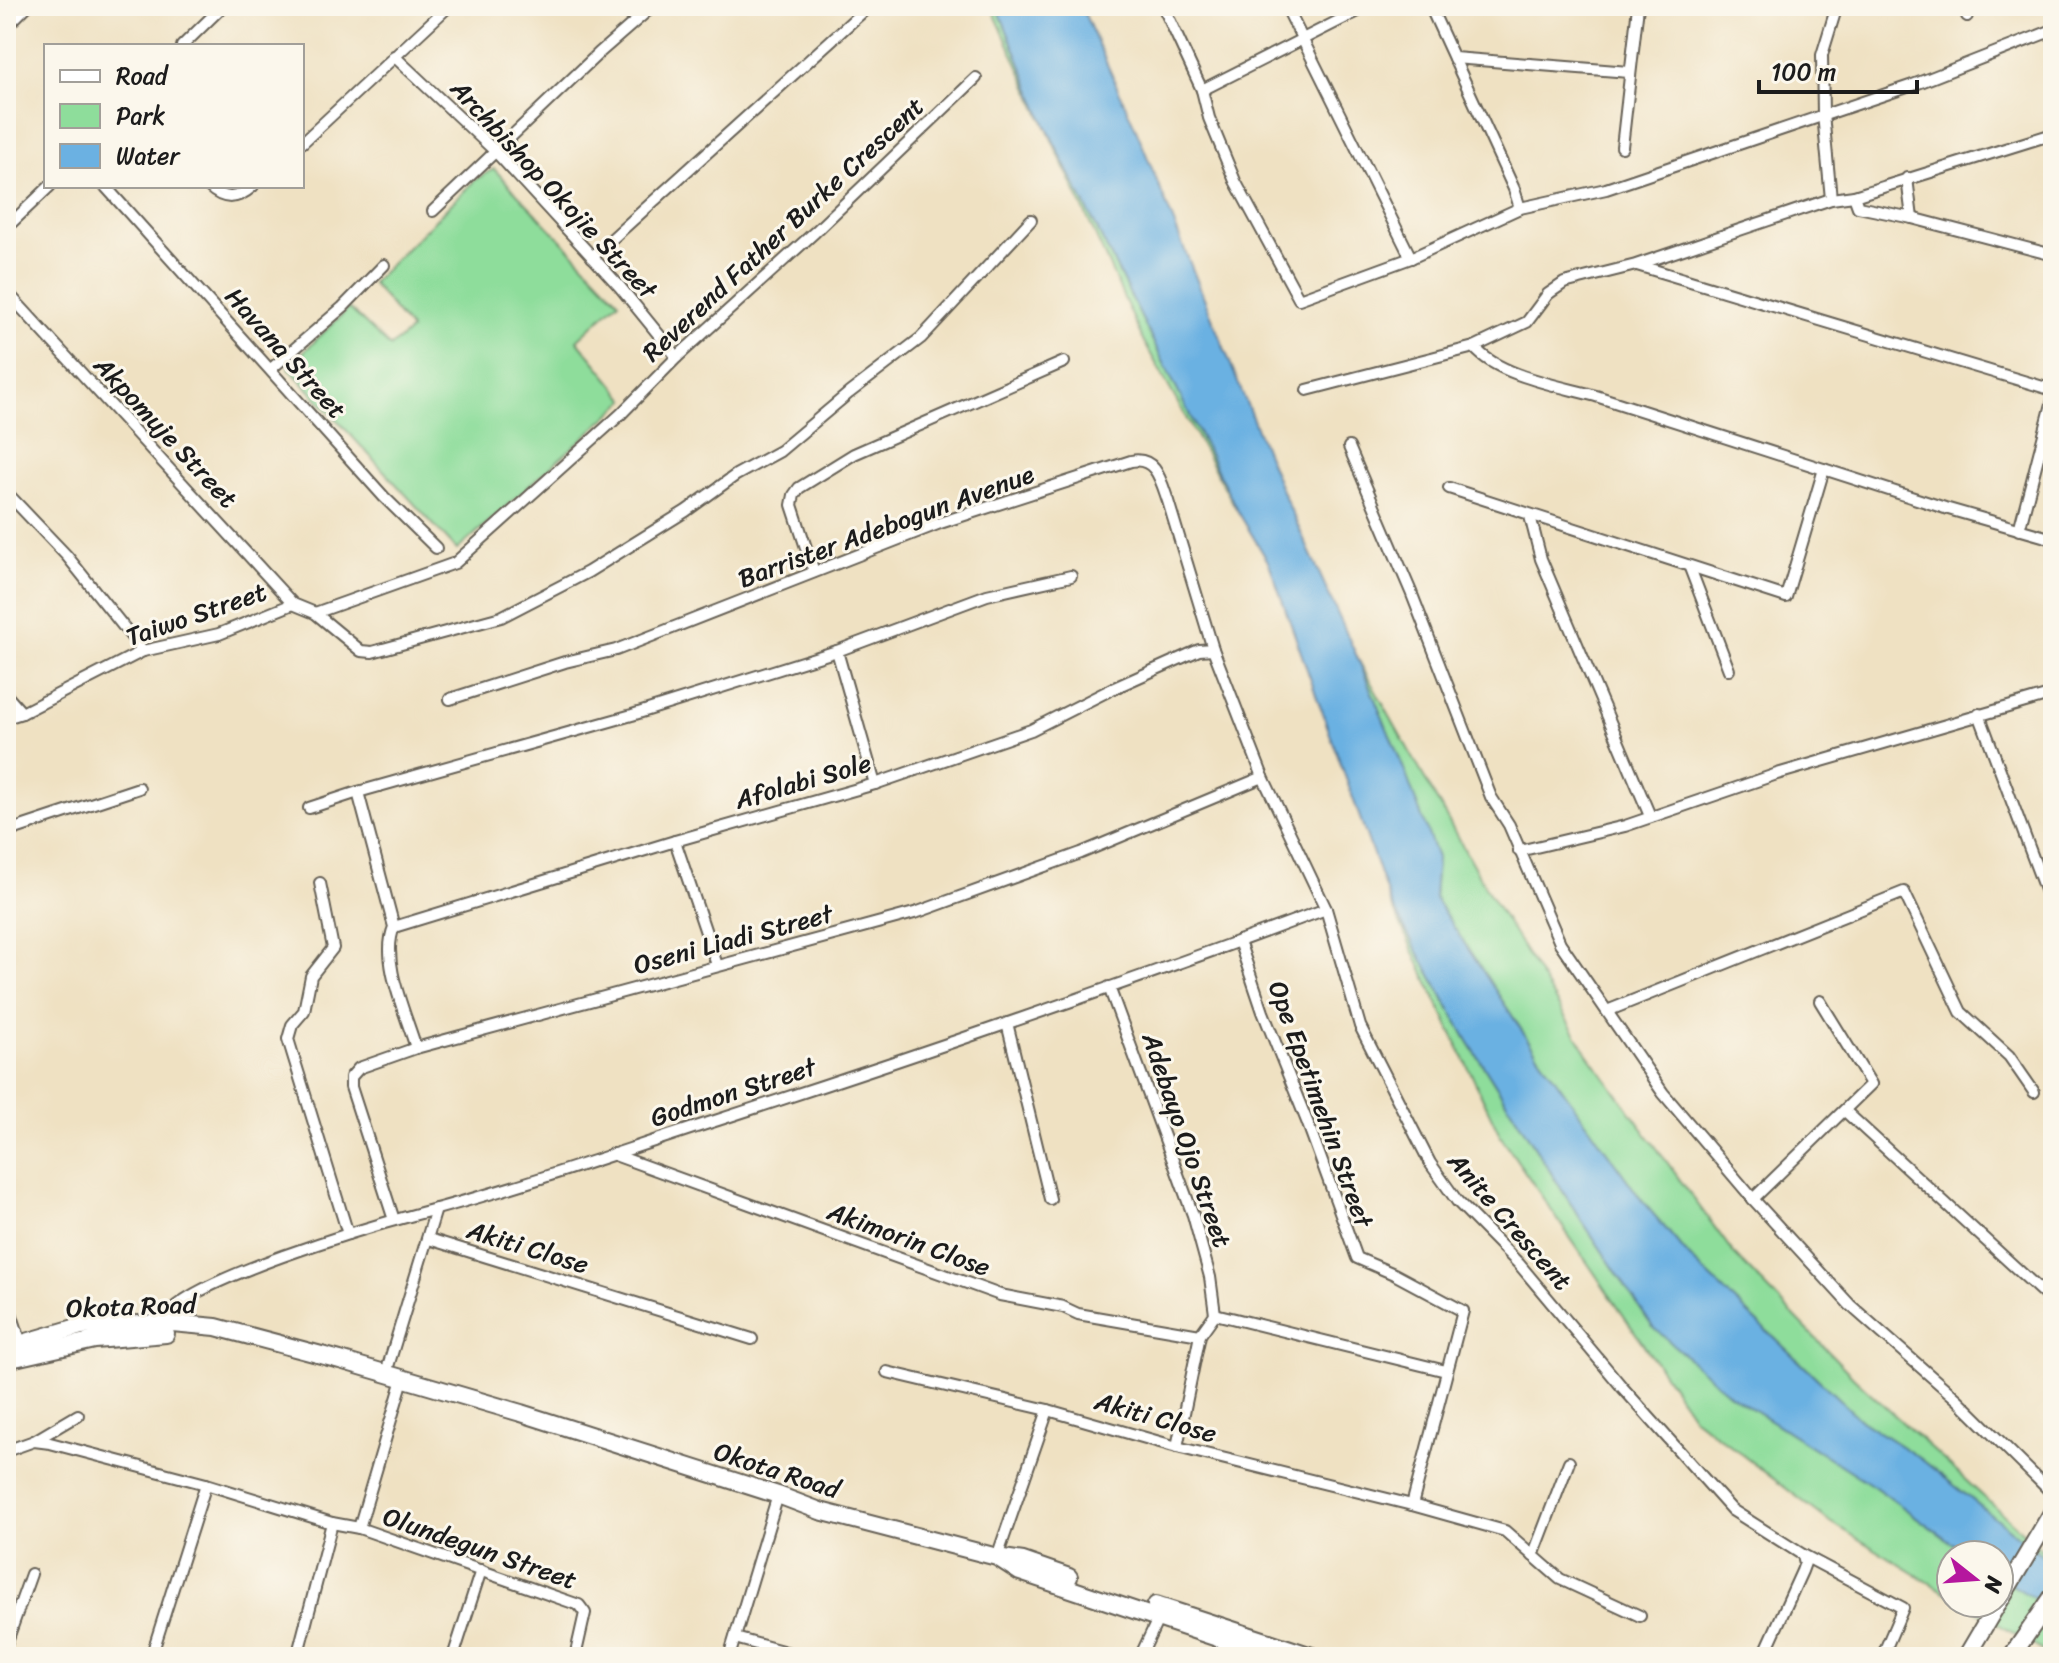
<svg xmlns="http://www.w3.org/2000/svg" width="2059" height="1663" font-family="Sriracha,sans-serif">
<rect width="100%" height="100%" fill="#fbf7ec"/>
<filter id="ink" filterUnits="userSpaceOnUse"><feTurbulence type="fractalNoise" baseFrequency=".0125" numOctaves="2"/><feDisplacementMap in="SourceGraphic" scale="16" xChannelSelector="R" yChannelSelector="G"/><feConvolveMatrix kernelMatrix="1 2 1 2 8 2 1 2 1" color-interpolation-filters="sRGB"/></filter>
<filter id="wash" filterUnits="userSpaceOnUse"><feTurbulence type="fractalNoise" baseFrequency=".006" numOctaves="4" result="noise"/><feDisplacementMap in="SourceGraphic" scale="32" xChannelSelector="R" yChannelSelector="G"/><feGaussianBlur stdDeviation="1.8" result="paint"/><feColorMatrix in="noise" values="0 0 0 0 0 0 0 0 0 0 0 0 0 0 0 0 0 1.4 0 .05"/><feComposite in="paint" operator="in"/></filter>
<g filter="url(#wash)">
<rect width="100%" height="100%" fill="#efe1c2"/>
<g fill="#8edd9b" stroke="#557c5c" stroke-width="2">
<path d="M 991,6 L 997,6 L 1046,126 L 1237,510 L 1143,340 Z"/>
<path d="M 494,169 L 619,301 L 577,340 L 626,400 L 457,550 L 288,367 L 349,308 L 390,347 L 411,330 L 372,283 L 475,180 Z"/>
<path d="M 1359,661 L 1487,890 L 1588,1054 L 1735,1255 L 1854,1378 L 2053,1560 L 2053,1564 L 1921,1459 L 1861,1420 L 1693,1261 L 1643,1202 L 1536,1052 L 1434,897 L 1437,858 Z"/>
<path d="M 1390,902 L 1468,1041 L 1567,1198 L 1652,1326 L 1969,1555 L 1951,1555 L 1951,1596 L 1826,1519 L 1694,1418 L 1501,1137 Z"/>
<path d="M 1999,1577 L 2053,1610 L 2053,1657 L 1963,1603 L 1999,1603 Z"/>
</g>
<path fill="#6bb1e2" stroke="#44667f" stroke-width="2" d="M 997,6 L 1081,6 L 1136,129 L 1279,484 L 1359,661 L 1404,769 L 1437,858 L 1434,897 L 1536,1052 L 1643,1202 L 1693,1261 L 1861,1420 L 1921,1459 L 2053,1564 L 2053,1610 L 1999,1577 L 1999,1555 L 1969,1555 L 1875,1487 L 1729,1394 L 1652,1326 L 1567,1198 L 1468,1041 L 1390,902 L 1269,563 L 1237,510 L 1046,126 Z"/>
</g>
<g filter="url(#ink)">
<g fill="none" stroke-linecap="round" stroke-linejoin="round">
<defs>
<g id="street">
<path d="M 1163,6 L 1202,90 L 1209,118 L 1235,181 L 1299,299 L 1411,258 L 1520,208 L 1606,189 L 1913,85 L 2053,30"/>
<path d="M 1286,6 L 1411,258"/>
<path d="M 1430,6 L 1514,189 L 1520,208"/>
<path d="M 1967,16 L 1970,6"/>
<path d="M 6,27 L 27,6"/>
<path d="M 182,46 L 223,6"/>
<path d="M 394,56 L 496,152 L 620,287 L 677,357"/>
<path d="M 1454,58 L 1629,72"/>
<path d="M 1202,90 L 1368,6"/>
<path d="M 302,143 L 449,6"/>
<path d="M 1622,147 L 1638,6"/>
<path d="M 1907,178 L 1912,218"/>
<path d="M 105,186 L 384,497 L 436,548"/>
<path d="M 208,186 C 224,201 237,200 253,186"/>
<path d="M 1854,196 L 1858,207 L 1912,218 L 2053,255"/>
<path d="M 1831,199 L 1823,114 L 1822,55 L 1837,6"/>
<path d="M 433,211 L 599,53 L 653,6"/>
<path d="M 6,228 L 50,186"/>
<path d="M 592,257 L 869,6"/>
<path d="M 1637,265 L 2053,390"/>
<path d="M 6,291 L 293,604"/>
<path d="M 1474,347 C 1498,376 1560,386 1596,396 L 1945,508 L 2053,539"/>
<path d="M 271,369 L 343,307 L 384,265"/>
<path d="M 1307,390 L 1474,347 L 1527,322 L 1548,294 L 1564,283 L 1636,265 L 1831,199 L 1854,196 L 2053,134"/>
<path d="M 1349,447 L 1411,592 L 1491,797 L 1509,825 L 1560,943 L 1663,1093 L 1753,1199 L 1850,1305 L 1958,1400 L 2053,1494"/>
<path d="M 1449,488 L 1786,597 L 1824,469"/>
<path d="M 6,492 L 67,556 L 143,651"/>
<path d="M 1530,516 L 1541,559 L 1650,816"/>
<path d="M 2019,530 L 2053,400"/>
<path d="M 1690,568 L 1729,670"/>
<path d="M 814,572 L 792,505 L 794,495 L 799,488 L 854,454 L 1064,362"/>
<path d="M 315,613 L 455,563 L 621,414 L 677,357 L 815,232 L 976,78"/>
<path d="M 6,695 L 22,713"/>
<path d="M 450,699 L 565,662 L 616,650 L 940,523 L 1131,461 C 1156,456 1161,481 1168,501 L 1213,649 L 1263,777 L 1326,909 L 1360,1026 L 1430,1163 L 1457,1201 L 1519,1264 L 1622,1387 L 1732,1510 L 1803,1555 L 1805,1563 L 1802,1571 L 1763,1657"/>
<path d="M 1979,714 L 2053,911"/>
<path d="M 6,718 L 22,713 L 143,651 L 219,634 L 293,604 L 315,613 L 361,651 L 372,652 L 501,617 L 588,572 L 686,511 L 736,475 L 780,451 L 849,393 L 921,338 L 1031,220"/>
<path d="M 875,784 L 837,651 L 987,595 L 1071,576"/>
<path d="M 358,792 L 394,927 C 380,960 406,1014 416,1048"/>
<path d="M 309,808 L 358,792 L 632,715 L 837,651"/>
<path d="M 6,832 L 139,788"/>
<path d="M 675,841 L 717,965"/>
<path d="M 1519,851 L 1625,826 L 1777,774 L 2053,694"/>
<path d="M 320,883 L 333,948 L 311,976 L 304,1011 L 292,1025 L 288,1039 L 348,1234"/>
<path d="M 394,927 L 675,841 L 875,784 L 1031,730 L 1112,689 L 1199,650 L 1213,649"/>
<path d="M 1239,941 L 1263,1012 L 1308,1124 L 1357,1258 L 1394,1274 L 1463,1311 L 1412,1505"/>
<path d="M 1109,987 L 1193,1215 L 1210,1277 L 1215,1314 L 1200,1335 L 1177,1447"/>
<path d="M 1607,1011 L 1904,892 L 1961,1012 L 2009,1056 L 2034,1092"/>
<path d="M 1007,1023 L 1050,1199"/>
<path d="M 1845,1111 L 2053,1302"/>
<path d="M 612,1154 L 1000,1295 L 1063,1307 L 1078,1314 L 1200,1335"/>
<path d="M 1753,1199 L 1871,1084 L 1820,1001"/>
<path d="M 394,1220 L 351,1087 L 351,1077 L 359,1068 L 416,1048 L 918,912 L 1081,853 L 1263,777"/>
<path d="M 429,1239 L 752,1339"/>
<path d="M 6,1298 L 21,1343"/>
<path d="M 1215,1314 L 1446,1371"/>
<path d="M 172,1323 L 167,1315 C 193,1279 368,1227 417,1214 C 519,1188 618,1152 718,1120 C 922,1054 1125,984 1326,909"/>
<path d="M 887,1372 L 1048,1410 L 1177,1447 L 1412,1505 L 1505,1531 L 1560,1579 L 1640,1616"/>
<path d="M 386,1373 L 436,1209"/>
<path d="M 34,1441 L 78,1415"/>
<path d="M 6,1451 L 34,1441 L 50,1443 L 206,1484 L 332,1523 L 359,1528 L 579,1605 L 585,1613 L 575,1657"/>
<path d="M 359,1528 L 403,1379"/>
<path d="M 1803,1555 L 1903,1608 L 1882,1657"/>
<path d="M 1533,1556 L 1569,1462"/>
<path d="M 997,1557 L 1048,1410"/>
<path d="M 735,1638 L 804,1657"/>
<path d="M 6,1644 L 31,1574"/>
<path d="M 151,1657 L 206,1484"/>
<path d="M 297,1657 L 332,1523"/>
<path d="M 453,1657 L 481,1570"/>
<path d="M 729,1657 L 778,1495"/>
<path d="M 1140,1657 L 1159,1617"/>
</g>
<g id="primary">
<path d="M 6,1348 L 81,1326 L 172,1323 L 216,1327 L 340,1360 L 521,1413 L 778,1495 L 820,1511 L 997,1557 L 1020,1572 L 1274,1657"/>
<path d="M 6,1360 L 95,1340 L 166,1334"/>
<path d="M 1003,1558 L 1023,1561 L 1069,1577"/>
<path d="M 1999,1602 L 2053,1511"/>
<path d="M 1156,1605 L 1315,1657"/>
<path d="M 1966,1657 L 1998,1603"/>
<path d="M 2011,1657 L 2053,1596"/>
</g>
</defs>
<use href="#street" stroke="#666156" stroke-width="14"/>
<use href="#primary" stroke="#666156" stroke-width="20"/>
<use href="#street" stroke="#fff" stroke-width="10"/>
<use href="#primary" stroke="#fff" stroke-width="16"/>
</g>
</g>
<g text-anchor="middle" stroke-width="6" stroke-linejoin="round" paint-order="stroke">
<g font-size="26" fill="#1c1c1c" stroke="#fbf7ec">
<text transform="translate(554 189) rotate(47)" y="9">Archbishop Okojie Street</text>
<text transform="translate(783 229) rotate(-43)" y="9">Reverend Father Burke Crescent</text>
<text transform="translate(286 353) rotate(48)" y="9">Havana Street</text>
<text transform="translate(166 432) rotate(47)" y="9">Akpomuje Street</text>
<text transform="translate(886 526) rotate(-20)" y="9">Barrister Adebogun Avenue</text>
<text transform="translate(196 614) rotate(-19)" y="9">Taiwo Street</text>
<text transform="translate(803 781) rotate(-16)" y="9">Afolabi Sole</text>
<text transform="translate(733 939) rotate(-15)" y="9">Oseni Liadi Street</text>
<text transform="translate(733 1092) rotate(-18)" y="9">Godmon Street</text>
<text transform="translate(1321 1104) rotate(70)" y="9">Ope Epetimehin Street</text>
<text transform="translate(1187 1140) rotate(71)" y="9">Adebayo Ojo Street</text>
<text transform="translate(1510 1221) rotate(49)" y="9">Anite Crescent</text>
<text transform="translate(909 1239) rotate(20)" y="9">Akimorin Close</text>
<text transform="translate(528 1247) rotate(17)" y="9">Akiti Close</text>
<text transform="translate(131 1306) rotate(-2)" y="9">Okota Road</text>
<text transform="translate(1156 1417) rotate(16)" y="9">Akiti Close</text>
<text transform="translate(777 1470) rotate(18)" y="9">Okota Road</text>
<text transform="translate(480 1548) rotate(19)" y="9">Olundegun Street</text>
</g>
</g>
<rect width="2059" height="1663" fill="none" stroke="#fbf7ec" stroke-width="32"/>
<rect x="44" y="44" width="260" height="144" fill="#fbf7ec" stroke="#a29f99" stroke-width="2"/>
<rect x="60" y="70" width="40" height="12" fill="#ffffff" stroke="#a29f99" stroke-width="2"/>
<text x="116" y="84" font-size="24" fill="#1c1c1c">Road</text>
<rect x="60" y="104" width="40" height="24" fill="#8edd9b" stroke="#a29f99" stroke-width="2"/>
<text x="116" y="124" font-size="24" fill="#1c1c1c">Park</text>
<rect x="60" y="144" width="40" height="24" fill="#6bb1e2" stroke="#a29f99" stroke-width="2"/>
<text x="116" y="164" font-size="24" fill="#1c1c1c">Water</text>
<g transform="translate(1975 1579) rotate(107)"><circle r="38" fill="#fbf7ec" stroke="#a29f99" stroke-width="2"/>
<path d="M0-6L14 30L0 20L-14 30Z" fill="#b5179e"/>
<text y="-12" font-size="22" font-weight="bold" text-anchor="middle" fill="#1c1c1c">N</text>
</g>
<path d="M1759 80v12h158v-12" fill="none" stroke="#1c1c1c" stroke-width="4"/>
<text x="1771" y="80" font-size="24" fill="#1c1c1c" stroke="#fbf7ec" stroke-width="6" paint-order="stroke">100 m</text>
</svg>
